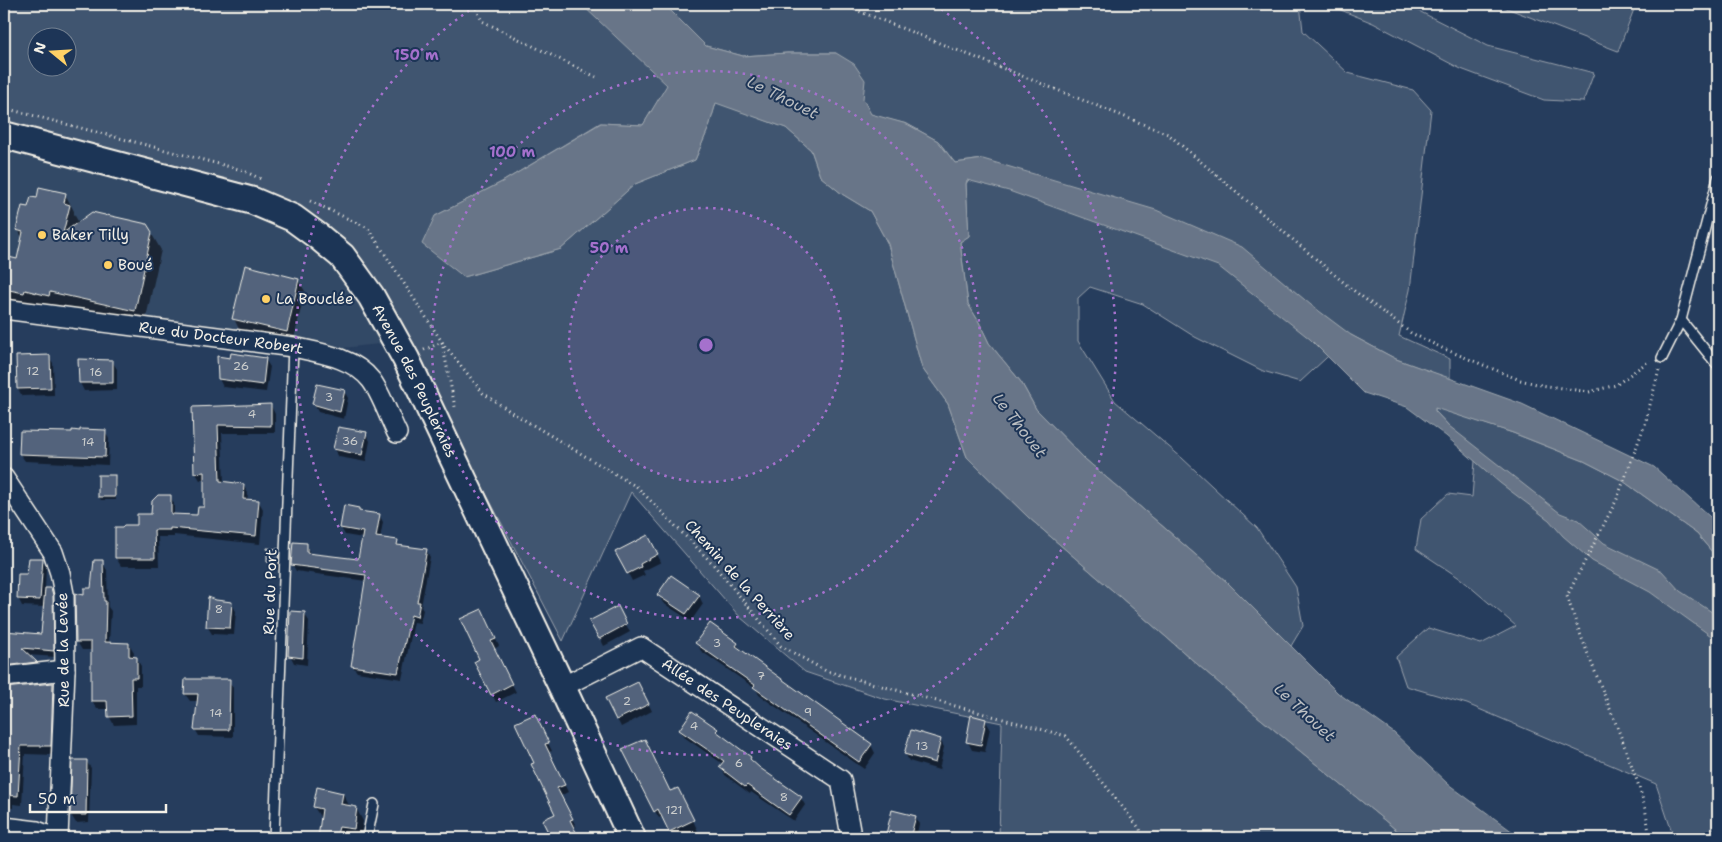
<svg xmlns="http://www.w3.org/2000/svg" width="1722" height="842" font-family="'Shantell Sans',sans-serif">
<rect width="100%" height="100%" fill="#263d5d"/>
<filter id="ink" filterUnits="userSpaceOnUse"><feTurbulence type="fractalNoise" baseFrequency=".02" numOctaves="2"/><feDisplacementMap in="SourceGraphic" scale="10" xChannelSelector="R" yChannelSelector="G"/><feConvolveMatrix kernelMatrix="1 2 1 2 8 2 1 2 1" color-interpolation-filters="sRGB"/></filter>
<g filter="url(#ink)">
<path fill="#334966" d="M 4,126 L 253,186 L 317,225 L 367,265 L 406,341 L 324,350 L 4,302 Z"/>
<g fill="#40546f" stroke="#9aa2ac" fill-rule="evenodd">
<path d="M 4,4 L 1300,4 L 1303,31 L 1348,73 L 1413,90 L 1431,110 L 1410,290 L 1399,336 L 1450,359 L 1450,379 L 1396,359 L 1351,335 L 1300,382 L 1263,371 L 1195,337 L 1143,304 L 1090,287 L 1078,298 L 1078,341 L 1115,401 L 1182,458 L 1257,528 L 1296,587 L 1303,626 L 1291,646 L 1227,582 L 1085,459 L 1036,409 L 1021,382 L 989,343 L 979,322 L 968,304 L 960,242 L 969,236 L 966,184 L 982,159 L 955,163 L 938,141 L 907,124 L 871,115 L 836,53 L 787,53 L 743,56 L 706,46 L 667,86 L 643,125 L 600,123 L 502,182 L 435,216 L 464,277 L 561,249 L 635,184 L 695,160 L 709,127 L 716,102 L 786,128 L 811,150 L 820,176 L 842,194 L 870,211 L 888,244 L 922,368 L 948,404 L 967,457 L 1028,517 L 1250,710 L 1406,838 L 999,838 L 1002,723 L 885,699 L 805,672 L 740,617 L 631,492 L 563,641 L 367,265 L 317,225 L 253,186 L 4,126 ZM 38,38 L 68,38 L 68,68 L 38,68 Z"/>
<path d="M 1326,4 L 1405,4 L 1488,46 L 1594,73 L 1583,102 L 1544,100 L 1461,69 L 1373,23 Z"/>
<path d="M 1496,4 L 1636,4 L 1618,51 Z"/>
<path d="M 1435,407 L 1513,433 L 1584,461 L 1623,481 L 1697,534 L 1718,559 L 1718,838 L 1674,838 L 1656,784 L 1467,704 L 1406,686 L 1396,657 L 1428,628 L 1481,644 L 1516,626 L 1461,579 L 1416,549 L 1421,519 L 1448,494 L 1472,497 L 1475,461 L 1449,426 L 1435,411 Z"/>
</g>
<path fill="#677588" stroke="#9fa7ae" d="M 581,4 L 664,4 L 706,46 L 743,56 L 787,53 L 836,53 L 854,64 L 865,80 L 863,99 L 871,114 L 907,124 L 938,141 L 955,163 L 983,159 L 1156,210 L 1242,247 L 1311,305 L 1351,335 L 1396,359 L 1522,404 L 1654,467 L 1718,524 L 1718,559 L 1697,534 L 1623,481 L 1584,461 L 1513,433 L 1435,408 L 1435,411 L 1449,426 L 1560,513 L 1578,520 L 1604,543 L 1662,571 L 1680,591 L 1718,616 L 1718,641 L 1650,592 L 1592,561 L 1563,536 L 1549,520 L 1500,483 L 1446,436 L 1407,407 L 1364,393 L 1310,339 L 1218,266 L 1009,191 L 967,180 L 966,184 L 969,236 L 960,242 L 968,304 L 979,322 L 989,343 L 1021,382 L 1036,409 L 1085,459 L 1227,582 L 1338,693 L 1394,733 L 1448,784 L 1521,838 L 1406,838 L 1250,710 L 1028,517 L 967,457 L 948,404 L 922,368 L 888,244 L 870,211 L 842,194 L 820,176 L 811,150 L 786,128 L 716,103 L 709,127 L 695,160 L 635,184 L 561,249 L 464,277 L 422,244 L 435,216 L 502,182 L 601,123 L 643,125 L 667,85 Z"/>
<g fill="#0007">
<path d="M 65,194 L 74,211 L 74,214 L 79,223 L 147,226 L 161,250 L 144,327 L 4,305 L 4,257 L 17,261 L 23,239 L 18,230 L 29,209 L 38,200 Z"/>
<path d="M 298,280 L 305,291 L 293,343 L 240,331 L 234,319 Z"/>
<path d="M 4,346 L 6,350 L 7,374 L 4,374 Z"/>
<path d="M 49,357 L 53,363 L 54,395 L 22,396 L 18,389 Z"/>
<path d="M 231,359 L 265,359 L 270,367 L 266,392 L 223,387 L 219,379 Z"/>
<path d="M 80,360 L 112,361 L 117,369 L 117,390 L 84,391 L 80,383 Z"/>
<path d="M 344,391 L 348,398 L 344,419 L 318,412 L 314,404 Z"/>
<path d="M 271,406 L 275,414 L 275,433 L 222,433 L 224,483 L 243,485 L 248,493 L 247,501 L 259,502 L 263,509 L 260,544 L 174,535 L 174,537 L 158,537 L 159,566 L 121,566 L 116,558 L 138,526 L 153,515 L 170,496 L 174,504 L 174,516 L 198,516 L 206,509 L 205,480 L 200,480 L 195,472 L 193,408 Z"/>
<path d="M 105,431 L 109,439 L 108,465 L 25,461 L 20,454 L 73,433 Z"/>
<path d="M 366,433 L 370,441 L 366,462 L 339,457 L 334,449 Z"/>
<path d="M 114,476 L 116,480 L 116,500 L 101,500 L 99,497 Z"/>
<path d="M 359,509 L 360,512 L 379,515 L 383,522 L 380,539 L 397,541 L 400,547 L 426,550 L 430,557 L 421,607 L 423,610 L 420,623 L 414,622 L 402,679 L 357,672 L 352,665 L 366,581 L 296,571 L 292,564 L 306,544 L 310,554 L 359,561 L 363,538 L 345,535 L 341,528 Z"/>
<path d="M 4,526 L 9,535 L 4,539 Z"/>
<path d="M 652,544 L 661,562 L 643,571 L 645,575 L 632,581 L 617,552 Z"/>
<path d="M 278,550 L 283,557 L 282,570 L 272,569 L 268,561 Z"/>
<path d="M 42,560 L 46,567 L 45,589 L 51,590 L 55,597 L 57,657 L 27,655 L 36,663 L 39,669 L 4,674 L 4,633 L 42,636 L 44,607 L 22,606 L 18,598 L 28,575 Z"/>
<path d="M 102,562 L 107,570 L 108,607 L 111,611 L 109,643 L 129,644 L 134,652 L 133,658 L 136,658 L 141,666 L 141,686 L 136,686 L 136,724 L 114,725 L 109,716 L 109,709 L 97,709 L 92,701 L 92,650 L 82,650 L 77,642 L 86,597 L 92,589 Z"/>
<path d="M 659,595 L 699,596 L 703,604 L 691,621 L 663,603 Z"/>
<path d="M 231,603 L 236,611 L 234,635 L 212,634 L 207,626 Z"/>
<path d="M 304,613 L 309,621 L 307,665 L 294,663 L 290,655 Z"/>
<path d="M 621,615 L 630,632 L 604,646 L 600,638 Z"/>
<path d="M 486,618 L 499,646 L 494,649 L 516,692 L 496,702 L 492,694 L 480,660 Z"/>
<path d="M 697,643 L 737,644 L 742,652 L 871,745 L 875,753 L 864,769 L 759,695 L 756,689 L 701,651 Z"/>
<path d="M 229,681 L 233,688 L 233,737 L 199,736 L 195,729 L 198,701 L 190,701 L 185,694 Z"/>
<path d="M 53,684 L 58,693 L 55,755 L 25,754 L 22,805 L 13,804 L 13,808 L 4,807 L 4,689 Z"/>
<path d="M 642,691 L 652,711 L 621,727 L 617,719 Z"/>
<path d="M 985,720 L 990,728 L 985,752 L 972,750 L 968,742 Z"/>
<path d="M 538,723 L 552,751 L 549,752 L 568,792 L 560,796 L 576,826 L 573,828 L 578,838 L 552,838 L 544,820 L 556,814 L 535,764 Z"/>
<path d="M 680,730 L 717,730 L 720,735 L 750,758 L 754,763 L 801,798 L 805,805 L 794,821 L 751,792 L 750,794 L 725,775 L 721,767 L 723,764 L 684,737 Z"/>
<path d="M 940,740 L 944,747 L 939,770 L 909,761 L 905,753 Z"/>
<path d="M 86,761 L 91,768 L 89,822 L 76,823 L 71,815 L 74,762 Z"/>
<path d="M 670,793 L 682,796 L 701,838 L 674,838 L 663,816 L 659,818 L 655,811 Z"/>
<path d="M 343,794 L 350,807 L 356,808 L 363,821 L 361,838 L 319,838 L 322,820 L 314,807 Z"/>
<path d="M 893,811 L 915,817 L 919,824 L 916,838 L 886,838 Z"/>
<path d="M 215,834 L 238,837 L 239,838 L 215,838 Z"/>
</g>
<g fill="#52647b" stroke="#f4f1e8">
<path d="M 39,187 L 66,193 L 64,203 L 70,205 L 63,233 L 92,212 L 105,215 L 106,216 L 107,215 L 147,224 L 152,232 L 135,311 L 50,292 L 49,296 L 25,290 L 24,293 L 4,289 L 4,256 L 17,259 L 23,232 L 16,230 L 22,206 L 28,207 L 31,197 L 37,198 Z"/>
<path d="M 245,265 L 299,279 L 287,332 L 232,319 Z"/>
<path d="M 231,353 L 266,358 L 263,385 L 218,379 L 217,356 L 230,358 Z"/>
<path d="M 50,355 L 51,388 L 17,389 L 16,356 Z"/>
<path d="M 78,359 L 113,360 L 113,383 L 79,383 Z"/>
<path d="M 317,384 L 345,390 L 340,412 L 312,404 Z"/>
<path d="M 271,404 L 271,426 L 218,425 L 220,481 L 244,484 L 243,499 L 259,500 L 256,536 L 170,528 L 170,530 L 154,530 L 155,558 L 115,558 L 115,527 L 122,527 L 124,525 L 137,525 L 137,514 L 151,514 L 152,501 L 158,495 L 171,495 L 171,514 L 197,515 L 198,507 L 204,507 L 204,472 L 194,473 L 192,407 Z"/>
<path d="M 338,427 L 367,432 L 362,455 L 333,449 Z"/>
<path d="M 80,429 L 106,430 L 105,457 L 19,454 L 20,431 L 72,432 L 72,430 L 80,431 Z"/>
<rect x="98" y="475" width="17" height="22"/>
<path d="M 344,505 L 359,508 L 359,511 L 380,514 L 376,537 L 398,540 L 397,545 L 427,549 L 417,602 L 420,602 L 417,617 L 411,615 L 398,673 L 351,666 L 366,575 L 291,565 L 293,542 L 307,543 L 307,553 L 358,559 L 363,532 L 340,528 Z"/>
<path d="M 648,535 L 658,554 L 640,564 L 641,567 L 627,574 L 615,552 Z"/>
<path d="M 267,548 L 279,549 L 278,563 L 267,562 Z"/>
<path d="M 29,558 L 43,558 L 40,600 L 17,599 L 18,574 L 27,574 Z"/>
<path d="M 94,560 L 103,560 L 104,601 L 106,601 L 105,642 L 129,643 L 129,656 L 137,657 L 137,678 L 131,678 L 132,716 L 108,717 L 107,701 L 91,701 L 91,642 L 76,642 L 75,593 L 84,595 L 84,588 L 91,588 Z"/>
<path d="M 671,575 L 700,595 L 686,614 L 657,595 Z"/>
<path d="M 45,588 L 51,588 L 53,595 L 54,651 L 22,648 L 37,662 L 4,666 L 4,631 L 41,634 Z"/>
<path d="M 208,597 L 216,600 L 232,602 L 230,628 L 206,627 Z"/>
<path d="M 618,606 L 627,624 L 599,639 L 589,621 Z"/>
<path d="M 482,609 L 496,639 L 491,641 L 512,684 L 491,695 L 474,662 L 479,659 L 460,619 Z"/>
<path d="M 290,611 L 305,612 L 303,658 L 288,656 Z"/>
<path d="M 710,623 L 738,643 L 736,646 L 872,744 L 859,762 L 753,687 L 755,685 L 695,643 Z"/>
<path d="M 185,679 L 230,679 L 229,730 L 194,730 L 198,694 L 184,694 Z"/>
<path d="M 638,682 L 649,704 L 616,720 L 605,698 Z"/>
<path d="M 53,683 L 51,746 L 21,746 L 18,796 L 4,795 L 4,688 Z"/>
<path d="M 692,711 L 718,729 L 716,731 L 751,757 L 750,759 L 760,768 L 802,797 L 789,815 L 747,785 L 745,787 L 719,767 L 724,761 L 679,730 Z"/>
<path d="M 535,714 L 549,743 L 545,744 L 565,785 L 557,788 L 573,819 L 570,820 L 579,838 L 551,838 L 542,820 L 555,814 L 531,764 L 534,763 L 515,723 Z"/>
<path d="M 971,715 L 986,719 L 981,745 L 966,742 Z"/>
<path d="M 911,730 L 941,739 L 935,763 L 904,754 Z"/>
<path d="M 645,739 L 670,791 L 678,788 L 694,820 L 669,832 L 658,809 L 654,812 L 622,749 Z"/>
<path d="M 72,760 L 87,760 L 86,815 L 70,815 Z"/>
<path d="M 317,787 L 343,793 L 341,804 L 357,807 L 354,829 L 339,827 L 336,838 L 318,838 L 322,809 L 313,807 Z"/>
<path d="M 892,810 L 916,816 L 910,838 L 885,838 Z"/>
</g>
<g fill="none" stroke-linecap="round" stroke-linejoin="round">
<defs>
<g id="lane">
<path d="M 1681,320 L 1718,366"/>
<path d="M 1662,358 L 1681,320 L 1718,178"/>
<path d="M 274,838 L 293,347"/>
<path d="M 367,838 L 374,804"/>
</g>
<g id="street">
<path id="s1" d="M 4,309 L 293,347 C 320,353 353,357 371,380 C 380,391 390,419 397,433"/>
<path d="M 4,478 L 53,552 L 60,573 L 64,594 L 65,670 L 58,838"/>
<path d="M 4,677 L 65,670"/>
<path id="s2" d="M 562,687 L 641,647 L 841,780 L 851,836"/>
<path d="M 4,827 L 37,831 L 55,838"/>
</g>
<g id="secondary">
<path id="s3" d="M 4,135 L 253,201 L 293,218 L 319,237 L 342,256 L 371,296 L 406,359 L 562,687 L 632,838"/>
</g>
</defs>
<use href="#lane" stroke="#f4f1e8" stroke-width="12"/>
<use href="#street" stroke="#f4f1e8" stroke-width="22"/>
<use href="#secondary" stroke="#f4f1e8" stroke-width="30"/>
<g stroke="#f4f1e8" stroke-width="3" stroke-dasharray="1 4" stroke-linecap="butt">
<path d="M 474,4 L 482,21 L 596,77"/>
<path d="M 841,4 L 1168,134 L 1349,287 L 1411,333 L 1442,348 L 1520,380 L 1541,385 L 1589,392 L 1616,385 L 1650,360"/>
<path d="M 4,108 L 242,170 L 261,179"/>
<path d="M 310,201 L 368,228 L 442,342 L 455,407"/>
<path d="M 442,342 L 483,393 L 511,412 L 637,487 L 712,563 L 781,646 L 826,671 L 1066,736 L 1140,829 L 1142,838"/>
<path d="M 424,350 L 442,342"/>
<path d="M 1649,838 C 1648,809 1637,780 1627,753 C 1608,701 1584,649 1567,596 L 1617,499 L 1645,424 L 1659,370"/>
</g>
<use href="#lane" stroke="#1d3557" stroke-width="9"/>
<use href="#street" stroke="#1d3557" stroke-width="19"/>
<use href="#secondary" stroke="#1d3557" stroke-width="26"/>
</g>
</g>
<circle cx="706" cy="345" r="137" fill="#a571cd" fill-opacity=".12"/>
<g fill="none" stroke="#a571cd" stroke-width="2.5" stroke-dasharray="2.5 5">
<circle cx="706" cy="345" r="137"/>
<circle cx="706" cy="345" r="274"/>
<path d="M935 5A410 410 0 1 1 477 5"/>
</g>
<g fill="#ffd166" stroke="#1d3557" stroke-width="2">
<circle cx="42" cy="235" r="5"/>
<circle cx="108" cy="265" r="5"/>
<circle cx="266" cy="299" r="5"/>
</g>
<g text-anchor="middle" stroke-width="4" stroke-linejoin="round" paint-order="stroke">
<g font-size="12" fill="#cccecd">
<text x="241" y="370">26</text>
<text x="33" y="375">12</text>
<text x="96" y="376">16</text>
<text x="329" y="401">3</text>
<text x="252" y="418">4</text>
<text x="350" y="445">36</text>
<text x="88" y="446">14</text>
<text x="219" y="613">8</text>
<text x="717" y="647">3</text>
<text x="761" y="680">7</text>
<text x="627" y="705">2</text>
<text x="808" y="716">9</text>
<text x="216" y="717">14</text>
<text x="694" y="730">4</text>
<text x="922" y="750">13</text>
<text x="739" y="767">6</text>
<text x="784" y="801">8</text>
<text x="674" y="814">121</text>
</g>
<g font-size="15" fill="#f4f1e8" stroke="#1d3557" text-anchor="start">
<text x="52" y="240">Baker Tilly</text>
<text x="118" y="270">Boué</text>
<text x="276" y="304">La Bouclée</text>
</g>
<g font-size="15" fill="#f4f1e8" stroke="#1d3557">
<text dy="5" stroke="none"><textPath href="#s1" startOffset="219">Rue du Docteur Robert</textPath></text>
<text dy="5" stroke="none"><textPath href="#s3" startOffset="508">Avenue des Peupleraies</textPath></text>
<text transform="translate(740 580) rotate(48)" y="5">Chemin de la Perrière</text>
<text transform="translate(270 592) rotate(-88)" y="5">Rue du Port</text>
<text transform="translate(63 650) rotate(-91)" y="5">Rue de la Levée</text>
<text dy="5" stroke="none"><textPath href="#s2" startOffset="192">Allée des Peupleraies</textPath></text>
</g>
<g font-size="16" font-style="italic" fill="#bcbfc2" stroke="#1d3557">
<text transform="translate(783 97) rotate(26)" y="6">Le Thouet</text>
<text transform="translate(1020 425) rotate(52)" y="6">Le Thouet</text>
<text transform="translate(1305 712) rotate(43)" y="6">Le Thouet</text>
</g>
</g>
<circle cx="706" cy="345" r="8" fill="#a571cd" stroke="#1d3557" stroke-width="2.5"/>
<g font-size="15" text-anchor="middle" font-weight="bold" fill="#a571cd" stroke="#1d3557" stroke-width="4" stroke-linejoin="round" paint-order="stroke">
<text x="416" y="60">150 m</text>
<text x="512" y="157">100 m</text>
<text x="609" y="253">50 m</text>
</g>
<rect width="1722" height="842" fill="none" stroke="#1d3557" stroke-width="20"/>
<rect x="10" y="10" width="1702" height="822" fill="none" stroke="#f4f1e8" stroke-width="2" filter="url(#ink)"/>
<g transform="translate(52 52) rotate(288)"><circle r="24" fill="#1d3557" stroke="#738091"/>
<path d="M0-4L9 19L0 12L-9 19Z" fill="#ffd166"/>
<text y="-8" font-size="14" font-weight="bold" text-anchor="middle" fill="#f4f1e8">N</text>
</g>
<path d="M30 804v8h136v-8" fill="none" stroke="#f4f1e8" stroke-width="2.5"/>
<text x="38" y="804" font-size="15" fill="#f4f1e8" stroke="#1d3557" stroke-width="4" paint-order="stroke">50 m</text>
</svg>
